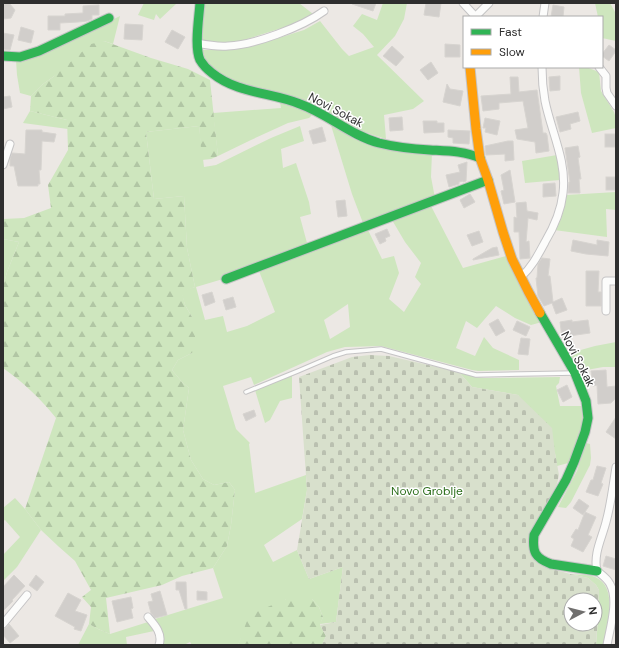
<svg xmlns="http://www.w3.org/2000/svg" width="619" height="648" font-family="'DM Sans',sans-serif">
<defs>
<pattern id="forest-firs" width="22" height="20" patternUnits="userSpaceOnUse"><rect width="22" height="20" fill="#cee6be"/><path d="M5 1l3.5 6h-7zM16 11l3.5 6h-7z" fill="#b1c6a4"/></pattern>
<pattern id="cemetery-stones" width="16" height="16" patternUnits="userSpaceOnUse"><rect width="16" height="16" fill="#d8e0cc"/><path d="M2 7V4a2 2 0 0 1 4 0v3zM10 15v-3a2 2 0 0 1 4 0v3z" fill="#bac0b0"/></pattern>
</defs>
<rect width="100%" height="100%" fill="#ece8e4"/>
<g fill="#cee6be" fill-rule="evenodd">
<path d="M 144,3 L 175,3 L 176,4 L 160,19 L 156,14 L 154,20 L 138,15 Z"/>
<path d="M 205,3 L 299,3 L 313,14 L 295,24 L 244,40 L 232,43 L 204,41 C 199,34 204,12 205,3 Z"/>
<path d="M 383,3 L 407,3 L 404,19 L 395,36 L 377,55 L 424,101 L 413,109 L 384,115 L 386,139 L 364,132 L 320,108 L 235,82 L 214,70 L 205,60 L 202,50 L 233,50 L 253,46 L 304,30 L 320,21 L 342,49 L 349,56 L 374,47 L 363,34 L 353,26 L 362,14 L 377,20 Z"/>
<path d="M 595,3 L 610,3 L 615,12 L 616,12 L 616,41 L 602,38 L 602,17 L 598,17 Z"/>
<path d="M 120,16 L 113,44 L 104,41 L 43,84 L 31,96 L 20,93 L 17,75 L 16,60 L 40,56 Z"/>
<path d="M 579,67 L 586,67 L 599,72 L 601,91 L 614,112 L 616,118 L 616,128 L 592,133 L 581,93 Z"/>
<path d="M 280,102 C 291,105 305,106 312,115 L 309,118 L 288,123 L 251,140 L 218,156 L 213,113 L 281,108 Z"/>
<path d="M 30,111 L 67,120 L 68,129 L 23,123 Z"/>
<path d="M 330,122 L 354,139 L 432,152 L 431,177 L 435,198 L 363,223 L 352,194 Z"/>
<path d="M 199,126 L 204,167 L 216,165 L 271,138 L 300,126 L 304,141 L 281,149 L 283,168 L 296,163 L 309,202 L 311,214 L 300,217 L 307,243 L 223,279 L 196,287 L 205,320 L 223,316 L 227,332 L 247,326 L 275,312 L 259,271 L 367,228 L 382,259 L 394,256 L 399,273 L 389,299 L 404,312 L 421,284 L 415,277 L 421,263 L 405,242 L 392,220 L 431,206 L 463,268 L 506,256 L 527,300 L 542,322 L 531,325 L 515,318 L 496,306 L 477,328 L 466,321 L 456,348 L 475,356 L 484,337 L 493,348 L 519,360 L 519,370 L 478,371 L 472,370 L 381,346 L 345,347 L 327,352 L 254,385 L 251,377 L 223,386 L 236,429 L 250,443 L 249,444 L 255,493 L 306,475 L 307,490 L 302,519 L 264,545 L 273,562 L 297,550 L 309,579 L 343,567 L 336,622 L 320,624 L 323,617 L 319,607 L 312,599 L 286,599 L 241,638 L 238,645 L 192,645 L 190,642 L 184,645 L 162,645 C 165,633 162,629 155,619 L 223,598 L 213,568 L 227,546 L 231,525 L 235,490 L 229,482 L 214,485 L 203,479 L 191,460 L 183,430 L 189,388 L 182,382 L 172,370 L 178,360 L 192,353 L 192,317 L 185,305 L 181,291 L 195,287 L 187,248 L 184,196 L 154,199 L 146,132 ZM 348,304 L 350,327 L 330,339 L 324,320 Z"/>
<path d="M 557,155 L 560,180 L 525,183 L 522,161 Z"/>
<path d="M 616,192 L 616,210 L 606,209 L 607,237 L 554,230 C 560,218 564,209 566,195 Z"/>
<path d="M 3,239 L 19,242 L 7,272 L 3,287 Z"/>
<path d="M 616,342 L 616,367 L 603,367 L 581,371 L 570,353 L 595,346 Z"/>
<path d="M 459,372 L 474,377 L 484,378 L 560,377 L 559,383 L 556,386 L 560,406 L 581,406 L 583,423 L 572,462 L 557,466 L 555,453 L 518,395 L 472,387 Z"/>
<path d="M 292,375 L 292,398 L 280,401 L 270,420 L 265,423 L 255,390 Z"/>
<path d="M 586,443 L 590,444 L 591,458 L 590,465 L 571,502 L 566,508 L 558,507 L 577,471 Z"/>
<path d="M 15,498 L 25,509 L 41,530 L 17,567 L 3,581 L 3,555 L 20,537 L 5,520 L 3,521 L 3,508 Z"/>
<path d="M 570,574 C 578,575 588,574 595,577 C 619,587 607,626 603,645 L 596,645 L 599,607 L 599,590 L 596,585 L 588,578 Z"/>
<path d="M 148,622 L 154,631 L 126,637 L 127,645 L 78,645 L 89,624 L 98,629 L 110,634 Z"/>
</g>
<g fill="url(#forest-firs)">
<path d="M 104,41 L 151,58 L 188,69 L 210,80 L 218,156 L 211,159 L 202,160 L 199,126 L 146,132 L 154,199 L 184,196 L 187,248 L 195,287 L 182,292 L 185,305 L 192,317 L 196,343 L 192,353 L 178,360 L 172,370 L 182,382 L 189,388 L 183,430 L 191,460 L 203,479 L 214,485 L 229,482 L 235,490 L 231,525 L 227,546 L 213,568 L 182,576 L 162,585 L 106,598 L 110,634 L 98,629 L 89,624 L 91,607 L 82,597 L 91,590 L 75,561 L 58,546 L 41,530 L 25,509 L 56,418 C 41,399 23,382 3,368 L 3,287 L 7,272 L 19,242 L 3,239 L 3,219 L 24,218 L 51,208 L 48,185 L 68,150 L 67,120 L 30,111 L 31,96 L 43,84 L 53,77 L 91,44 Z"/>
<path d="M 286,599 L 312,599 L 319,607 L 323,617 L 320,625 L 326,636 L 322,645 L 238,645 L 248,618 L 256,612 Z"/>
</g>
<path fill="url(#cemetery-stones)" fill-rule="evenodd" d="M 370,355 L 389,356 L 459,372 L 472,387 L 518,395 L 552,428 L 555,453 L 559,475 L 557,484 L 531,536 L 549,568 L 570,574 L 588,578 L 596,585 L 599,590 L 599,600 L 596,645 L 322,645 L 326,636 L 320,625 L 336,622 L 343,567 L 309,579 L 297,550 L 307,490 L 299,377 L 352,357 ZM 571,600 L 595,600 L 595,624 L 571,624 Z"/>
<g fill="#d1cecb" stroke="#d7d4d0">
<path d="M 6,3 L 9,3 L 15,10 L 11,18 L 3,19 L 3,5 Z"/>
<path d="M 352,3 L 376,3 L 373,11 L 352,4 Z"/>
<path d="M 426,3 L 441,3 L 439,17 L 424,15 Z"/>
<path d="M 99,5 L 99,15 L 92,15 L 92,19 L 87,21 L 78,22 L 60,23 L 60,30 L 48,30 L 48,16 L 65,16 L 65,14 L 83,13 L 83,6 Z"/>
<path d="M 553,5 L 564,7 L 563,17 L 551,17 Z"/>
<path d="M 125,24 L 143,25 L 142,40 L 124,39 Z"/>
<path d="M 21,27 L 34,31 L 31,43 L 18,40 Z"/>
<path d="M 172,30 L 185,37 L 178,49 L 165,42 Z"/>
<path d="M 3,33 L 14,35 L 10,50 L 3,49 Z"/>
<path d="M 445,44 L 460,45 L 460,57 L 445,57 Z"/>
<path d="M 609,45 L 616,50 L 616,51 L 609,61 L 602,56 L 602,54 Z"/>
<path d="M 392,46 L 404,57 L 396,66 L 383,56 Z"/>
<path d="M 431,62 L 438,73 L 428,80 L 420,70 Z"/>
<path d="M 560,76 L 560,90 L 550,91 L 549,77 Z"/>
<path d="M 510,77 L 518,77 L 519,92 L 537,90 L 543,133 L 546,133 L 547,135 L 549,151 L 536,153 L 535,142 L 517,139 L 515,130 L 528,128 L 523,101 L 499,103 L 499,109 L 483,111 L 481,96 L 511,94 Z"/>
<path d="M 447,84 L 450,89 L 463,91 L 460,106 L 443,102 Z"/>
<path d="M 10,96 L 12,107 L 3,109 L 3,97 Z"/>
<path d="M 578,112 L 580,121 L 570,124 L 571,129 L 560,132 L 556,117 Z"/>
<path d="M 402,117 L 403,130 L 390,131 L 389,118 Z"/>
<path d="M 485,118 L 500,121 L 497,135 L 485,132 L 486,128 L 483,128 Z"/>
<path d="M 423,121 L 437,121 L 437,123 L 444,123 L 444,132 L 424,133 Z"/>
<path d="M 322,127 L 326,141 L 313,144 L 309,131 Z"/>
<path d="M 26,130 L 42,130 L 42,132 L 56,134 L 54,142 L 42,141 L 41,170 L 39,170 L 40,184 L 38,184 L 38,186 L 18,186 L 14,166 L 10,166 L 10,159 L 12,153 L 25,154 Z"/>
<path d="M 448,130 L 470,131 L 469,144 L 453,143 L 453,138 L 448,137 Z"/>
<rect x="605" y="134" width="11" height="13"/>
<path d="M 508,141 L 513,141 L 514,160 L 505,161 L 505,154 L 486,155 L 485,146 Z"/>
<path d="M 578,146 L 580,157 L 578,158 L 581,179 L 579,179 L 580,193 L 568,193 L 569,182 L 570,182 L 565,148 Z"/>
<path d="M 467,162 L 466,181 L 463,182 L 463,181 L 459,182 L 459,184 L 449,187 L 446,175 L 460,172 L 458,165 Z"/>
<path d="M 510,170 L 515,202 L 504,204 L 501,191 L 504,190 L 501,175 Z"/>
<rect x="606" y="177" width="10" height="13"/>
<path d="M 555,183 L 556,196 L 543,197 L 543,184 Z"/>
<path d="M 470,194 L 475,202 L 464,208 L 460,200 Z"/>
<path d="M 345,200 L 347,216 L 338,217 L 336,201 Z"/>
<path d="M 526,202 L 527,211 L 538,213 L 537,220 L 528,218 L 526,242 L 529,241 L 530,258 L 520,259 L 519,232 L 514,232 L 514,217 L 517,218 L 516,203 Z"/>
<path d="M 387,229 L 390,236 L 385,238 L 386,241 L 380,244 L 375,234 Z"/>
<path d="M 479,231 L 483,242 L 472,246 L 467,235 Z"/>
<path d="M 573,240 L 597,245 L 597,240 L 609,242 L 608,256 L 586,254 L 571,251 Z"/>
<path d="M 497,247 L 499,255 L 473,260 L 473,259 L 492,248 Z"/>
<path d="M 542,258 L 550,259 L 548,276 L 550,276 L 553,302 L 562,298 L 567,310 L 556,314 L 552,303 L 544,306 L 538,296 L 536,278 L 537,278 L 538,264 Z"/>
<path d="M 586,271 L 599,271 L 598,292 L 601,292 L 601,306 L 586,306 Z"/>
<path d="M 212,292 L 215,302 L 205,306 L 202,295 Z"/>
<path d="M 233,297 L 236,307 L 226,310 L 223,300 Z"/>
<path d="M 498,319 L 505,331 L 496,336 L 489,324 Z"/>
<path d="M 572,320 L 572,322 L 588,320 L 590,333 L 562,337 L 560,322 Z"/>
<path d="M 517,321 L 530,327 L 526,336 L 513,330 Z"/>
<path d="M 521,338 L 530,339 L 528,355 L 518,354 Z"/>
<path d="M 606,370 L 607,387 L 616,386 L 616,398 L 611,403 L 598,404 L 597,385 L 593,386 L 591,371 Z"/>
<path d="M 567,385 L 572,397 L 563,402 L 557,390 Z"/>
<path d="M 254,410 L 256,416 L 246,421 L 243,414 Z"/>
<path d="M 616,417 L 616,439 L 606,432 Z"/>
<path d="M 597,466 L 606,468 L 601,483 L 603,484 L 598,496 L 586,492 L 591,480 L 593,480 Z"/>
<path d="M 579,499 L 589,506 L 583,515 L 573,508 Z"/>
<path d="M 585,512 L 596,517 L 588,535 L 592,537 L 583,552 L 571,546 L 574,539 L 571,537 L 576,529 L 578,530 Z"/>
<path d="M 606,556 L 616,559 L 616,570 L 603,566 Z"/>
<path d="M 14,575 L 25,586 L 12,600 L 13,601 L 3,611 L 3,587 Z"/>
<path d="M 36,575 L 44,582 L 37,591 L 29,585 Z"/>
<path d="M 176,582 L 186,582 L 187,609 L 185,609 L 179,590 L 176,590 Z"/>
<path d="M 160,591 L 167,615 L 155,618 L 151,613 L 148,602 L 153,601 L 151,594 Z"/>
<path d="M 197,591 L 207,592 L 207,600 L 197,600 Z"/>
<path d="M 68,593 L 81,600 L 75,611 L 87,615 L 81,631 L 74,629 L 75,627 L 55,616 Z"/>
<path d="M 131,597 L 133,608 L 131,609 L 133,618 L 117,622 L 112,601 Z"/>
<path d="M 9,624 L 19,636 L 10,643 L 3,635 L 3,629 L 7,627 Z"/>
</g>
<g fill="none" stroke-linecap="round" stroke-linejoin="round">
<defs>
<path id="lane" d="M 246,392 L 298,371 L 333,356 L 346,352 L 381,349 L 476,375 L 574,373"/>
<g id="street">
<path d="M 463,3 L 475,16"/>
<path d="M 475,17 L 489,3"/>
<path d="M 543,17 L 545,3"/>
<path d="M 197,43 C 207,45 218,47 228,46 C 254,45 302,27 324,11"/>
<path d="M 599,67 L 606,76 L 606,88 L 607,93 L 616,106"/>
<path d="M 3,165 L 10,144"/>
<path d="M 521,277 C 532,267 538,255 545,242 C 554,227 561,211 563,193 C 567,161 551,131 545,101 C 543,90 542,78 542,67"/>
<path d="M 606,311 L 606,281 L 616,281"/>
<path d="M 148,617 C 155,625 163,634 159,645"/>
<path d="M 3,624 L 27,595"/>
<path d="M 607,645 C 610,628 619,600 610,584 C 607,578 602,575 597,571 C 593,554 602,538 606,522 C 611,504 613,485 616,467"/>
</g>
<g id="fast">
<path d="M 200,3 C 199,18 194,47 200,60 C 203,65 208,70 212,73 C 238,94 271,92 300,104 C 328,114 350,135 379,143 C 395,147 413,149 430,150 C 447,151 464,151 480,158"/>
<path d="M 3,56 L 20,57 L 39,51 L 109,18"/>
<path d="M 226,279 L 488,180"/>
<path d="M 540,313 L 575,373 L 586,401 L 588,418 L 585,432 L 574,462 L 566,480 L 534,535 C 532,552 535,558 551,564 L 597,571"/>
</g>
<path id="slow" d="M 470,67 L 476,129 L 480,158 L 488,180 L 503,232 L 512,259 L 528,291 L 540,313"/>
</defs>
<use href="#lane" stroke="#c5c4c5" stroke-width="5.5"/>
<use href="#street" stroke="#c5c4c5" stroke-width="9"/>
<use href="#fast" stroke="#c5c4c5" stroke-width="11"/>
<use href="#slow" stroke="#c5c4c5" stroke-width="11"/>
<use href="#lane" stroke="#fcfcfb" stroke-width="3.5"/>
<use href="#street" stroke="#fcfcfb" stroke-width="7"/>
<use href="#fast" stroke="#30b455" stroke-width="9"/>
<use href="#slow" stroke="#ff9f0a" stroke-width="9"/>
</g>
<g text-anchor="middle" stroke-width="3" stroke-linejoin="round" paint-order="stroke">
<g font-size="12" fill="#2e2e2e" stroke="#fff">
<text transform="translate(336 110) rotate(28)" y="4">Novi Sokak</text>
<text transform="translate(578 359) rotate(63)" y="4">Novi Sokak</text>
</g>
<g font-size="12" fill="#2c6e1b" stroke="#fff">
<text x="427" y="495">Novo Groblje</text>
</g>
</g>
<rect width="619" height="648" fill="none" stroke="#2e2e2e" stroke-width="8"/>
<rect x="463" y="16" width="140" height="52" fill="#ffffff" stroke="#ababab"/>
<rect x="471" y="29" width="20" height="6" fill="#30b455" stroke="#ababab"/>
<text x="499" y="36" font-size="12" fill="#2e2e2e">Fast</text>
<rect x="471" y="49" width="20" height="6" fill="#ff9f0a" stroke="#ababab"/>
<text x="499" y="56" font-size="12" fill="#2e2e2e">Slow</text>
<g transform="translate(583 612) rotate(83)"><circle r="19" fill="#ffffff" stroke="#ababab"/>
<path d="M0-3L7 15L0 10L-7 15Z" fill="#706f6e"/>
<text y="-6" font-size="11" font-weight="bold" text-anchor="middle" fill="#2e2e2e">N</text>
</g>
</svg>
